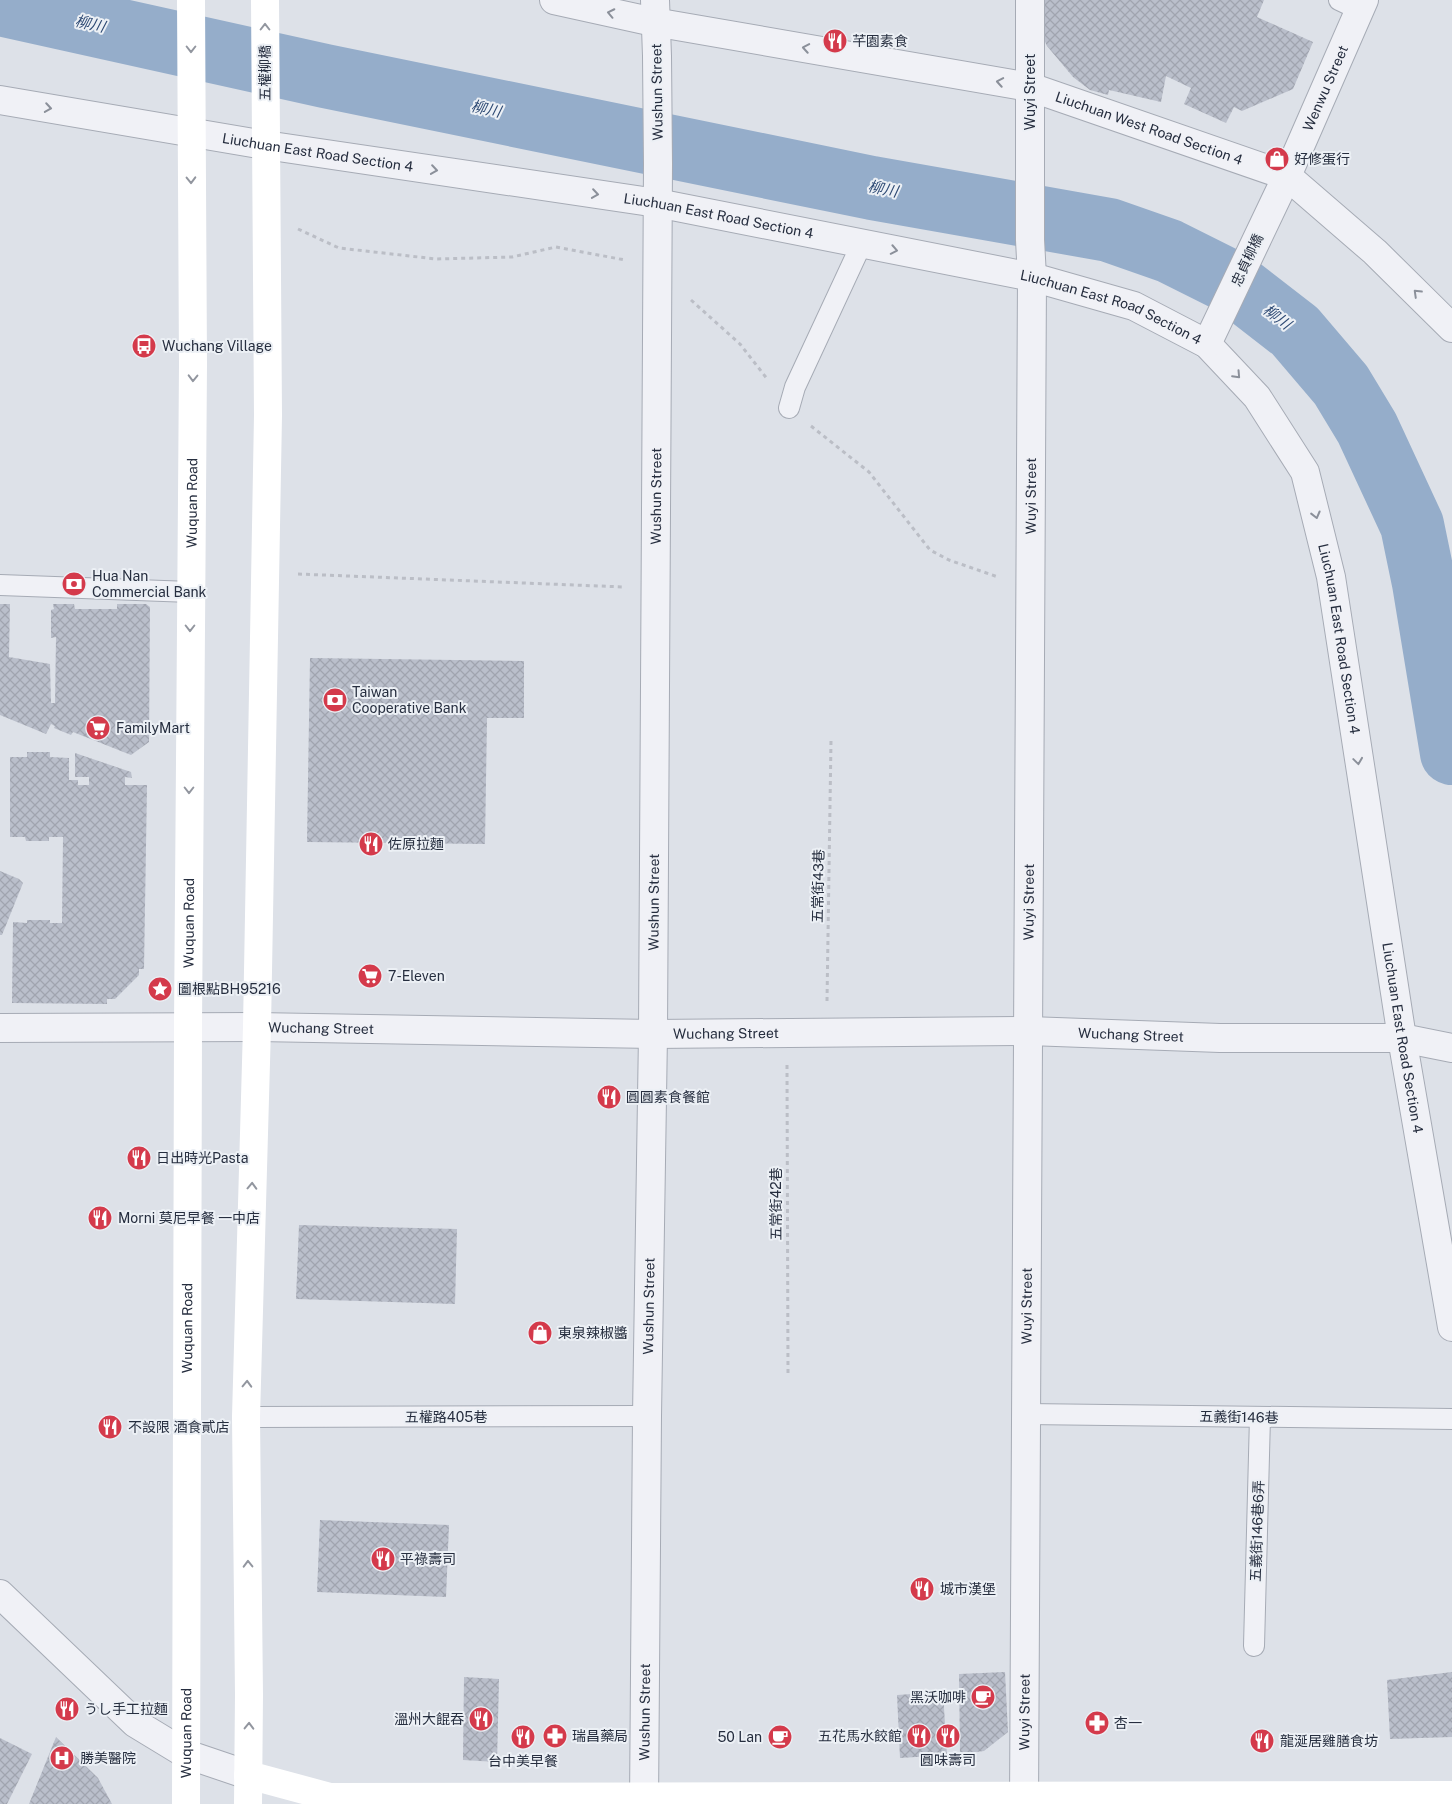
<svg xmlns="http://www.w3.org/2000/svg" width="1452" height="1804" font-family="'Public Sans','Noto Sans TC','Noto Sans JP',sans-serif">
<defs>
<pattern id="building-cross-hatch" width="8" height="8" patternUnits="userSpaceOnUse" patternTransform="scale(1.25)"><rect width="8" height="8" fill="#babfcb"/><path d="M0 0l8 8M0 8l8-8" fill="none" stroke="#a0a4af"/></pattern>
</defs>
<rect width="100%" height="100%" fill="#dde1e8"/>
<g fill="none" stroke-linecap="round" stroke-linejoin="round">
<path stroke="#95adca" stroke-width="64" d="M 0,4 L 325,76 L 872,188 L 1109,230 L 1169,251 L 1233,283 L 1295,331 L 1341,385 L 1367,428 L 1412,525 L 1424,583 L 1452,753"/>
</g>
<g fill="url(#building-cross-hatch)">
<path d="M 1038,0 L 1264,0 L 1257,17 L 1313,42 L 1293,89 L 1242,111 L 1234,107 L 1226,123 L 1184,104 L 1191,88 L 1166,76 L 1161,102 L 1109,90 L 1108,95 L 1090,90 L 1073,77 L 1047,46 L 1038,27 Z"/>
<path d="M 0,604 L 10,604 L 9,657 L 50,664 L 51,703 L 55,703 L 56,637 L 51,638 L 51,610 L 54,609 L 53,604 L 74,604 L 75,609 L 117,609 L 117,604 L 146,604 L 150,607 L 149,742 L 131,755 L 73,732 L 71,735 L 54,728 L 55,726 L 51,724 L 46,734 L 0,715 Z"/>
<path d="M 310,658 L 524,661 L 524,718 L 487,718 L 485,844 L 307,842 Z"/>
<path d="M 27,752 L 50,752 L 50,757 L 69,758 L 69,780 L 78,780 L 78,785 L 89,785 L 89,777 L 75,777 L 75,753 L 131,772 L 132,778 L 125,777 L 125,785 L 147,785 L 144,969 L 139,969 L 139,975 L 115,999 L 107,999 L 107,1004 L 12,1003 L 13,922 L 27,923 L 27,920 L 50,920 L 50,923 L 62,923 L 63,837 L 49,837 L 49,841 L 26,841 L 25,837 L 10,837 L 10,757 L 27,757 Z"/>
<path d="M 0,871 L 19,879 L 23,883 L 2,935 L 0,935 Z"/>
<path d="M 299,1225 L 457,1229 L 455,1304 L 296,1299 Z"/>
<path d="M 320,1520 L 449,1525 L 446,1597 L 317,1592 Z"/>
<path d="M 1005,1672 L 1008,1732 L 984,1751 L 960,1754 L 959,1674 Z"/>
<path d="M 1452,1672 L 1452,1737 L 1390,1739 L 1387,1680 Z"/>
<path d="M 464,1677 L 499,1679 L 497,1762 L 463,1760 Z"/>
<path d="M 943,1692 L 947,1755 L 900,1758 L 897,1695 Z"/>
<path d="M 56,1737 L 98,1778 L 112,1804 L 29,1804 Z"/>
<path d="M 0,1738 L 32,1754 L 7,1804 L 0,1804 Z"/>
</g>
<g fill="none" stroke-linecap="round" stroke-linejoin="round">
<defs>
<g id="lane">
<path d="M 1339,0 L 1360,10"/>
<path d="M 789,408 L 795,387 L 862,243"/>
<path d="M 0,585 L 191,592"/>
<path d="M 1026,1414 L 1452,1419"/>
<path d="M 246,1417 L 647,1416"/>
<path d="M 1254,1646 L 1260,1417"/>
</g>
<g id="street">
<path id="s1" d="M 554,0 L 654,22 L 1030,87 L 1287,176 L 1375,252 L 1452,328"/>
<path id="s2" d="M 0,100 L 265,145 L 657,203 L 1032,277 L 1134,306 L 1207,344 L 1257,397 L 1305,472 L 1331,577 L 1402,1038 L 1452,1327"/>
<path id="s3" d="M 1207,344 L 1287,176 L 1364,0"/>
<path id="s4" d="M 0,1028 L 257,1027 L 653,1034 L 1029,1031 L 1220,1038 L 1402,1038 L 1452,1048"/>
<path d="M 0,1594 L 135,1723 L 186,1754 L 248,1775"/>
<path id="s5" d="M 644,1804 L 647,1416 L 653,1034 L 658,164 L 657,56 L 655,0"/>
<path id="s6" d="M 1024,1804 L 1032,277 L 1030,240 L 1030,0"/>
</g>
</defs>
<use href="#lane" stroke="#a6abb5" stroke-width="22"/>
<use href="#street" stroke="#a6abb5" stroke-width="30"/>
<g stroke="#bbbec6" stroke-width="3" stroke-dasharray="4 4" stroke-linecap="butt">
<path d="M 298,229 L 339,248 L 436,259 L 512,257 L 556,247 L 625,260"/>
<path d="M 691,300 L 740,344 L 768,380"/>
<path d="M 811,426 L 869,472 L 930,550 L 949,560 L 998,577"/>
<path d="M 298,574 L 624,587"/>
<path d="M 827,1001 L 831,740"/>
<path d="M 787,1065 L 788,1374"/>
</g>
<use href="#lane" stroke="#f0f1f6" stroke-width="20"/>
<use href="#street" stroke="#f0f1f6" stroke-width="28"/>
<g stroke="#fff" stroke-width="28">
<path d="M 248,1775 L 330,1797 L 1452,1795"/>
<path id="s7" d="M 186,1804 L 188,1026 L 193,364 L 191,0"/>
<path d="M 248,1804 L 249,1695 L 246,1417 L 257,1027 L 268,415 L 265,0"/>
</g>
</g>
<defs><path id="oneway-chevron" d="M-2-3.5L2.5 0L-2 3.5" fill="none" stroke-width="1.6" stroke-linecap="round" stroke-linejoin="round" transform="scale(1.25)"/></defs>
<g stroke="#8b909a">
<use href="#oneway-chevron" transform="translate(611 13) rotate(-168)"/>
<use href="#oneway-chevron" transform="translate(806 48) rotate(-170)"/>
<use href="#oneway-chevron" transform="translate(1000 82) rotate(-170)"/>
<use href="#oneway-chevron" transform="translate(48 108) rotate(9)"/>
<use href="#oneway-chevron" transform="translate(434 170) rotate(8)"/>
<use href="#oneway-chevron" transform="translate(595 194) rotate(8)"/>
<use href="#oneway-chevron" transform="translate(894 250) rotate(11)"/>
<use href="#oneway-chevron" transform="translate(1417 293) rotate(-136)"/>
<use href="#oneway-chevron" transform="translate(1237 375) rotate(47)"/>
<use href="#oneway-chevron" transform="translate(1316 515) rotate(76)"/>
<use href="#oneway-chevron" transform="translate(1358 761) rotate(82)"/>
</g>
<g stroke="#92969f">
<use href="#oneway-chevron" transform="translate(265 27) rotate(-90)"/>
<use href="#oneway-chevron" transform="translate(191 49) rotate(90)"/>
<use href="#oneway-chevron" transform="translate(191 180) rotate(89)"/>
<use href="#oneway-chevron" transform="translate(193 378) rotate(91)"/>
<use href="#oneway-chevron" transform="translate(190 628) rotate(90)"/>
<use href="#oneway-chevron" transform="translate(189 790) rotate(90)"/>
<use href="#oneway-chevron" transform="translate(252 1186) rotate(-88)"/>
<use href="#oneway-chevron" transform="translate(247 1384) rotate(-88)"/>
<use href="#oneway-chevron" transform="translate(248 1564) rotate(-91)"/>
<use href="#oneway-chevron" transform="translate(249 1726) rotate(-89)"/>
</g>
<defs>
<symbol id="restaurant-disc" viewBox="-11 -11 22 22"><circle r="9.5" fill="#d43a4b" stroke="#ecf0f5"/><path d="M-5-6h1v4h1v-4h1v4h1v-4h1v5L-1.5 .5V6h-2V.5L-5-1ZM5-6V6H3V1.5H1.5Q1.5-4 5-6Z" fill="#fff"/></symbol>
<symbol id="shop-disc" viewBox="-11 -11 22 22"><circle r="9.5" fill="#d43a4b" stroke="#ecf0f5"/><path d="M-5-2.5h2.3a2.7 3.5 0 0 1 5.4 0H5L5.5 6h-11ZM-1.5-2.5h3a1.5 2.3 0 0 0-3 0Z" fill="#fff"/></symbol>
<symbol id="bus-disc" viewBox="-11 -11 22 22"><circle r="9.5" fill="#d43a4b" stroke="#ecf0f5"/><path d="M-5-6H5V4H4V6H2V4H-2V6H-4V4H-5ZM-3.5-4V0h7V-4ZM-3.5 1.2v1.5H-2V1.2ZM2 1.2v1.5H3.5V1.2Z" fill="#fff"/></symbol>
<symbol id="bank-disc" viewBox="-11 -11 22 22"><circle r="9.5" fill="#d43a4b" stroke="#ecf0f5"/><path d="M-6-4H6V4H-6ZM0-2.3a2.3 2.3 0 1 0 0 4.6a2.3 2.3 0 1 0 0-4.6Z" fill="#fff"/></symbol>
<symbol id="supermarket-disc" viewBox="-11 -11 22 22"><circle r="9.5" fill="#d43a4b" stroke="#ecf0f5"/><path d="M-6-5.5h2.5l.6 2H6L4.5 2H-2.5L-4.4-4H-6ZM-1.5 3.2a1.3 1.3 0 1 0 .1 0ZM3 3.2a1.3 1.3 0 1 0 .1 0Z" fill="#fff"/></symbol>
<symbol id="sight-disc" viewBox="-11 -11 22 22"><circle r="9.5" fill="#d43a4b" stroke="#ecf0f5"/><path d="M0-6L1.8-2.2L6-1.7L2.9 1.2L3.7 5.4L0 3.3L-3.7 5.4L-2.9 1.2L-6-1.7L-1.8-2.2Z" fill="#fff"/></symbol>
<symbol id="cafe-disc" viewBox="-11 -11 22 22"><circle r="9.5" fill="#d43a4b" stroke="#ecf0f5"/><path d="M-5.5-4.5H6V0H3Q3 3.5 0 3.5H-2.5Q-5.5 3.5-5.5 0ZM3-3.2v2h1.7v-2ZM-6 4.5H4V6H-6Z" fill="#fff"/></symbol>
<symbol id="pharmacy-disc" viewBox="-11 -11 22 22"><circle r="9.5" fill="#d43a4b" stroke="#ecf0f5"/><path d="M-2-6h4v4h4v4h-4v4h-4v-4h-4v-4h4Z" fill="#fff"/></symbol>
<symbol id="hospital-disc" viewBox="-11 -11 22 22"><circle r="9.5" fill="#d43a4b" stroke="#ecf0f5"/><path d="M-5-5h3v3.5h4V-5h3V5h-3V1.5h-4V5h-3Z" fill="#fff"/></symbol>
</defs>
<g fill-rule="evenodd">
<use href="#restaurant-disc" x="821" y="27" width="28" height="28"/>
<use href="#shop-disc" x="1263" y="145" width="28" height="28"/>
<use href="#bus-disc" x="130" y="332" width="28" height="28"/>
<use href="#bank-disc" x="60" y="570" width="28" height="28"/>
<use href="#bank-disc" x="321" y="686" width="28" height="28"/>
<use href="#supermarket-disc" x="84" y="714" width="28" height="28"/>
<use href="#restaurant-disc" x="357" y="830" width="28" height="28"/>
<use href="#supermarket-disc" x="356" y="962" width="28" height="28"/>
<use href="#sight-disc" x="146" y="975" width="28" height="28"/>
<use href="#restaurant-disc" x="595" y="1083" width="28" height="28"/>
<use href="#restaurant-disc" x="125" y="1144" width="28" height="28"/>
<use href="#restaurant-disc" x="86" y="1204" width="28" height="28"/>
<use href="#shop-disc" x="526" y="1319" width="28" height="28"/>
<use href="#restaurant-disc" x="96" y="1413" width="28" height="28"/>
<use href="#restaurant-disc" x="369" y="1545" width="28" height="28"/>
<use href="#restaurant-disc" x="908" y="1575" width="28" height="28"/>
<use href="#cafe-disc" x="969" y="1683" width="28" height="28"/>
<use href="#restaurant-disc" x="53" y="1695" width="28" height="28"/>
<use href="#restaurant-disc" x="467" y="1705" width="28" height="28"/>
<use href="#pharmacy-disc" x="1083" y="1709" width="28" height="28"/>
<use href="#pharmacy-disc" x="541" y="1722" width="28" height="28"/>
<use href="#restaurant-disc" x="905" y="1722" width="28" height="28"/>
<use href="#restaurant-disc" x="934" y="1722" width="28" height="28"/>
<use href="#restaurant-disc" x="509" y="1723" width="28" height="28"/>
<use href="#cafe-disc" x="766" y="1723" width="28" height="28"/>
<use href="#restaurant-disc" x="1248" y="1727" width="28" height="28"/>
<use href="#hospital-disc" x="48" y="1744" width="28" height="28"/>
</g>
<g text-anchor="middle" stroke-width="4" stroke-linejoin="round" paint-order="stroke">
<g font-size="14" fill="#262e3f" stroke="#ecf0f5" text-anchor="start">
<text x="852" y="46">芊園素食</text>
<text x="1294" y="164">好修蛋行</text>
<text x="162" y="351">Wuchang Village</text>
<text x="92" y="581">Hua Nan<tspan x="92" dy="16">Commercial Bank</tspan></text>
<text x="352" y="697">Taiwan<tspan x="352" dy="16">Cooperative Bank</tspan></text>
<text x="116" y="733">FamilyMart</text>
<text x="388" y="849">佐原拉麵</text>
<text x="388" y="981">7-Eleven</text>
<text x="178" y="994">圖根點BH95216</text>
<text x="626" y="1102">圓圓素食餐館</text>
<text x="156" y="1163">日出時光Pasta</text>
<text x="118" y="1223">Morni 莫尼早餐 一中店</text>
<text x="558" y="1338">東泉辣椒醬</text>
<text x="128" y="1432">不設限 酒食貳店</text>
<text x="400" y="1564">平祿壽司</text>
<text x="940" y="1594">城市漢堡</text>
<text x="966" y="1702" text-anchor="end">黑沃咖啡</text>
<text x="84" y="1714">うし手工拉麵</text>
<text x="464" y="1724" text-anchor="end">溫州大餛吞</text>
<text x="1114" y="1728">杏一</text>
<text x="572" y="1741">瑞昌藥局</text>
<text x="902" y="1741" text-anchor="end">五花馬水餃館</text>
<text x="762" y="1742" text-anchor="end">50 Lan</text>
<text x="1280" y="1746">龍涎居雞膳食坊</text>
<text x="80" y="1763">勝美醫院</text>
<text x="948" y="1765" text-anchor="middle">圓味壽司</text>
<text x="523" y="1766" text-anchor="middle">台中美早餐</text>
</g>
<g font-size="14" fill="#262e3f" stroke="#ecf0f5">
<text transform="translate(265 73) rotate(-90)" y="5">五權柳橋</text>
<text dy="5" stroke="none"><textPath href="#s3" startOffset="282">Wenwu Street</textPath></text>
<text transform="translate(657 92) rotate(-91)" y="5">Wushun Street</text>
<text transform="translate(1030 92) rotate(-90)" y="5">Wuyi Street</text>
<text dy="5" stroke="none"><textPath href="#s1" startOffset="610">Liuchuan West Road Section 4</textPath></text>
<text dy="5" stroke="none"><textPath href="#s2" startOffset="322">Liuchuan East Road Section 4</textPath></text>
<text dy="5" stroke="none"><textPath href="#s2" startOffset="728">Liuchuan East Road Section 4</textPath></text>
<text transform="translate(1247 260) rotate(-65)" y="5">忠貞柳橋</text>
<text dy="5" stroke="none"><textPath href="#s2" startOffset="1132">Liuchuan East Road Section 4</textPath></text>
<text dy="5" stroke="none"><textPath href="#s5" startOffset="1308">Wushun Street</textPath></text>
<text dy="5" stroke="none"><textPath href="#s6" startOffset="1308">Wuyi Street</textPath></text>
<text dy="5" stroke="none"><textPath href="#s7" startOffset="1301">Wuquan Road</textPath></text>
<text dy="5" stroke="none"><textPath href="#s2" startOffset="1568">Liuchuan East Road Section 4</textPath></text>
<text transform="translate(818 886) rotate(-89)" y="5">五常街43巷</text>
<text dy="5" stroke="none"><textPath href="#s5" startOffset="902">Wushun Street</textPath></text>
<text dy="5" stroke="none"><textPath href="#s6" startOffset="902">Wuyi Street</textPath></text>
<text dy="5" stroke="none"><textPath href="#s7" startOffset="881">Wuquan Road</textPath></text>
<text dy="5" stroke="none"><textPath href="#s4" startOffset="321">Wuchang Street</textPath></text>
<text dy="5" stroke="none"><textPath href="#s4" startOffset="726">Wuchang Street</textPath></text>
<text dy="5" stroke="none"><textPath href="#s4" startOffset="1131">Wuchang Street</textPath></text>
<text dy="5" stroke="none"><textPath href="#s2" startOffset="1972">Liuchuan East Road Section 4</textPath></text>
<text transform="translate(776 1204) rotate(-90)" y="5">五常街42巷</text>
<text dy="5" stroke="none"><textPath href="#s5" startOffset="498">Wushun Street</textPath></text>
<text dy="5" stroke="none"><textPath href="#s6" startOffset="498">Wuyi Street</textPath></text>
<text dy="5" stroke="none"><textPath href="#s7" startOffset="476">Wuquan Road</textPath></text>
<text x="446" y="1422">五權路405巷</text>
<text transform="translate(1239 1417) rotate(1)" y="5">五義街146巷</text>
<text transform="translate(1257 1531) rotate(-88)" y="5">五義街146巷6弄</text>
<text dy="5" stroke="none"><textPath href="#s5" startOffset="92">Wushun Street</textPath></text>
<text dy="5" stroke="none"><textPath href="#s6" startOffset="92">Wuyi Street</textPath></text>
<text dy="5" stroke="none"><textPath href="#s7" startOffset="71">Wuquan Road</textPath></text>
</g>
<g font-size="15" font-style="italic" fill="#2e4a74" stroke="#ecf0f5">
<text transform="translate(90 24) rotate(13)" y="5">柳川</text>
<text transform="translate(486 109) rotate(12)" y="5">柳川</text>
<text transform="translate(883 189) rotate(11)" y="5">柳川</text>
<text transform="translate(1277 317) rotate(37)" y="5">柳川</text>
</g>
</g>
</svg>
